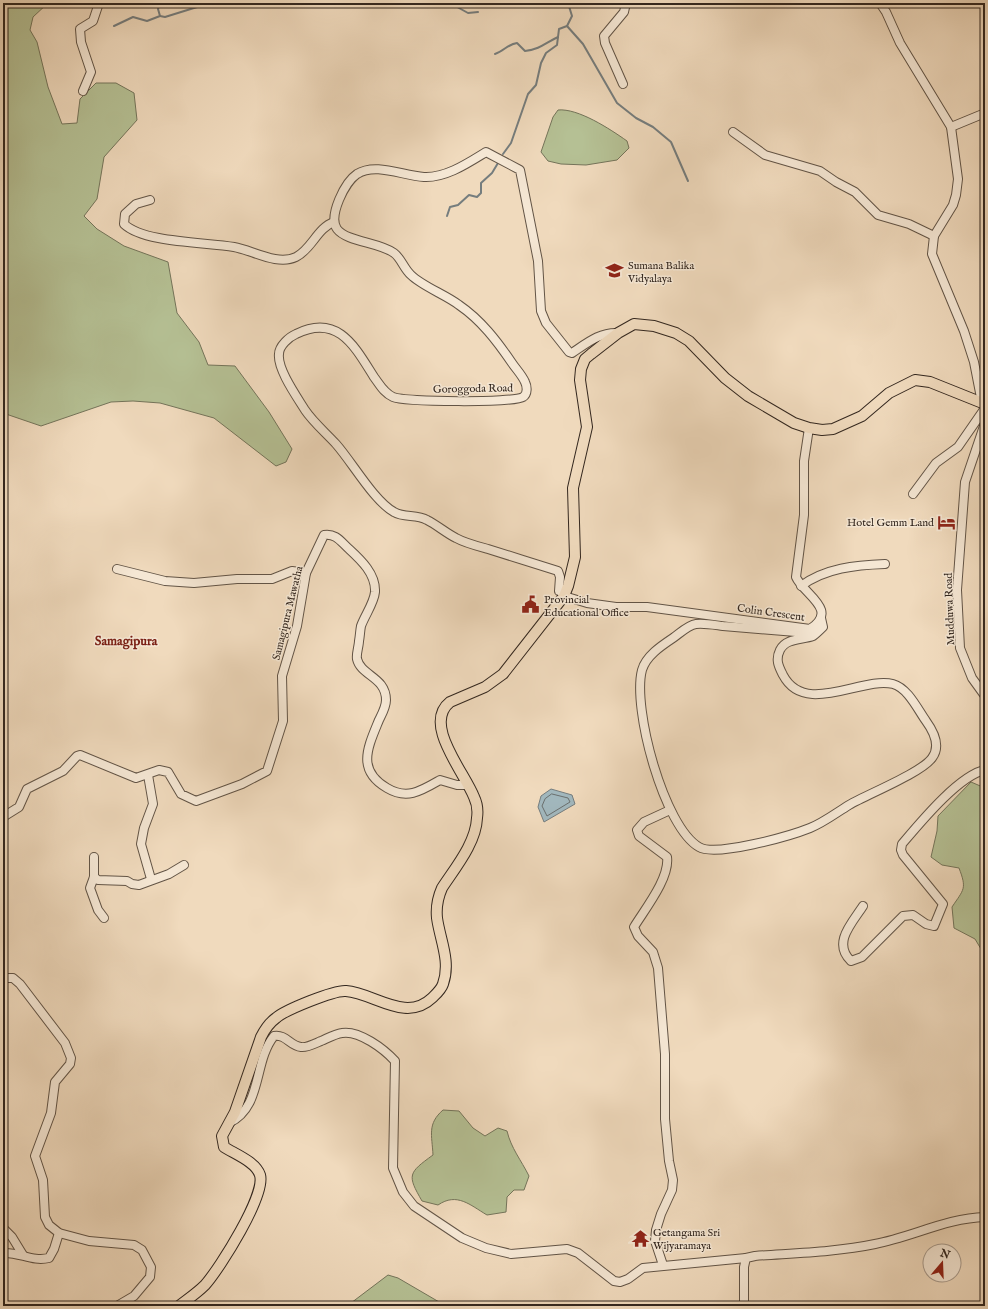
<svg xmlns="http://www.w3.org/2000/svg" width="988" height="1309" font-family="'IM FELL English',serif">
<rect width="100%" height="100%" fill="#f0dabd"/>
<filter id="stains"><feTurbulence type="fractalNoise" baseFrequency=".005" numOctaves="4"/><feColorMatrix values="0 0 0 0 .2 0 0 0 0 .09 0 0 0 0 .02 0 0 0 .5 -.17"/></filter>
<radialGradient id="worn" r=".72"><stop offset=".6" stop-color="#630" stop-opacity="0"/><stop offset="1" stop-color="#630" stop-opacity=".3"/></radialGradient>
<g fill="#b5c094" stroke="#74745a">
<path d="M 3,3 L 48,3 L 33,17 L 30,30 L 37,42 L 48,87 L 62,124 L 77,123 L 80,99 L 96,83 L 116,83 L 134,93 L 137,120 L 104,157 L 97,199 L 84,216 L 97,229 L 124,246 L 168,262 L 177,313 L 199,342 L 208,365 L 235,366 L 269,412 L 292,449 L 286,462 L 276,466 L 214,418 L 160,403 L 133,401 L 111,402 L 41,426 L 3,413 Z"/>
<path d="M 558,110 C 578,108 610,129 627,141 L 629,148 L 617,160 L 586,165 L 561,164 L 548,161 L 541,152 L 553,117 Z"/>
<path d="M 971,782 L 985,788 L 985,951 L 981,949 L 975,939 L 954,928 L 952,907 C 964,889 967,889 959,868 L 942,865 L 931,857 L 937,831 L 938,816 Z"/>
<path d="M 443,1110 L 459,1111 L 473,1128 L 485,1136 L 498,1128 L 507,1131 C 511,1148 521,1160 529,1176 L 524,1190 L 514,1190 L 507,1197 L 506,1212 L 487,1215 C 470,1205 457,1192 438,1205 L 422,1201 C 407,1175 408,1173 433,1155 C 432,1135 427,1124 443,1110 Z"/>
<path d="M 388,1275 L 398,1278 L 446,1306 L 347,1306 Z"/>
</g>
<path fill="#a1b7bd" stroke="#757d7e" d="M 551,789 L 572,795 L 575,804 L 544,822 L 538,807 L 541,796 Z"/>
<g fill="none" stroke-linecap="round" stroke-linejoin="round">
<path stroke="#6a6f6e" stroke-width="1" d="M 552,794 L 568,798 L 570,802 L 547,816 L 542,806 L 545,799 Z"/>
<g stroke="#757d7e" stroke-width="2">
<path d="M 450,3 L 468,13 L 478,12"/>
<path d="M 160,16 L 165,17 L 210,3"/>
<path d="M 114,26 L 133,17 L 147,21 L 160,16 L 158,9 L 160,3"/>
<path d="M 567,26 L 583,44 L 617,103 L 636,118 L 653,127 L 671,142 L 688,181"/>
<path d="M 495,54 C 504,51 508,44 517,43 L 525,51 C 541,49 545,43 558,37"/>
<path d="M 503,154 L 511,143 L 528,94 L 536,85 L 541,63 L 546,53 L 557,45 L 559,29 L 567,26 L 572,16 L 568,3"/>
<path d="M 447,216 L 450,207 L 458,205 L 469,195 L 477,197 L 481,193 L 481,183 L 492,173 L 498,163"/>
</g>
<defs>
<g id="minor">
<path d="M 880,3 L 886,12 L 900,43 L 951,127 L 958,179 L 956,195 L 953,205 L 934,236 L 932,254 L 964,331 L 974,362 L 982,403"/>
<path d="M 623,84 L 605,43 L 604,36 L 624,12 L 626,3"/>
<path d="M 83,91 L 91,72 L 81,42 L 80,29 L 93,21 L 99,3"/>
<path d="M 951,127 L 985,113"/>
<path d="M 733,132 L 765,155 L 820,171 L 836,182 L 855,192 L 878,215 L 909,224 L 934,236"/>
<path d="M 150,200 L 136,204 L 125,214 L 124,224 C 144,243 206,242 234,247 C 252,250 277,266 296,257 C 312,249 317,228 334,222"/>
<path d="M 985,423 L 965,482 L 957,590 L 960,648 L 972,678 L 985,696"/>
<path d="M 913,494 L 936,463 L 958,447 L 985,408"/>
<path d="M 117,569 L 165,581 L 194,583 L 237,579 L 272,579 L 292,571 L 306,573"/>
<path d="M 801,586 C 825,568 856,565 885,564"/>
<path d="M 565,593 L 559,591 L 560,577 L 558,571 C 535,564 511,556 488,549 C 477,546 465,543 456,538 C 446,533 437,525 427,520 C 417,514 404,518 394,512 C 374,501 352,462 336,444 C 326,433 313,422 305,410 C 297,397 277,369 279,354 C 279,346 289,337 296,334 C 338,313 355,347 374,377 C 380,385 384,393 393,397 C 404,402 514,403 523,397 C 528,394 527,386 525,382 C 522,375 516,369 512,363 C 497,341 481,320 459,305 C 446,295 422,286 411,275 C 404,269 401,258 394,253 C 379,242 347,242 337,229 C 328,216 345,182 357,174 C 376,162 403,176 424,177 C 446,178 468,163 486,152 L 520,170 L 538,261 L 541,311 L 546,323 L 569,352 L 572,353 C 587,343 600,332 618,333"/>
<path d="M 564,596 L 587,603 L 616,607 L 647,607 L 810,629 C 840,610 803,594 796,577 L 804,515 L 804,461 L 809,428"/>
<path d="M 810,629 L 796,632 C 771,630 747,628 723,626 C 715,625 704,623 696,624 C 688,625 679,634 673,638 C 661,646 646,656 642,670 C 632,708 664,827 699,847 C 716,857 790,836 810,828 C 823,823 836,813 849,805 C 868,794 921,773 932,758 C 941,746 934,732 926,721 C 918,710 908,688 893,684 C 862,676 805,717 783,675 C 779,667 775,660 780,650 C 786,638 802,640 813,636 C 816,634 820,630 823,627 L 821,618"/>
<path d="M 148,775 L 153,804 L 144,828 L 141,844 L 151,879"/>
<path d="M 3,817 L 19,807 L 27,789 L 63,771 L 77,756 L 80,755 L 136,778 L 159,770 L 168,772 L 181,794 L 196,801 L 242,784 L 267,771 L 283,721 L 282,676 L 297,626 L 306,573 L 324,535 C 336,533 341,542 349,549 C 361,560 376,574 375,592 C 374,603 365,615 361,626 C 360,631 360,636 359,641 C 359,646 356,654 357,659 C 361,676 386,677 386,700 C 386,707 382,714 379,720 C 368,747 356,770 387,788 C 407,800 421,791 440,780 L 457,785 L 467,785"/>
<path d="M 94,857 L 94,877 L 90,888 L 98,910 L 104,918"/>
<path d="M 94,877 L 98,880 L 127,881 L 132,884 L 139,885 L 169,874 L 184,865"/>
<path d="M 863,906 C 852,923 832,943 851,961 L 862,957 L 903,916 L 913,915 L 926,924 L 934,926 L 943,904 L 903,855 L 901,850 L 902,844 C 919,824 959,775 985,770"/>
<path d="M 3,978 L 13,978 L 20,984 L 65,1043 L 71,1058 L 70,1064 L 55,1082 L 51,1113 L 35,1156 L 43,1180 L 45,1217 L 49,1225 L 59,1233 L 89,1241 L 134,1245 L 142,1250 L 151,1267 L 150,1277 L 134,1296 L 117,1306"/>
<path d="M 229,1123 C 263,1107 253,1062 274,1036 C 286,1034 290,1046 301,1047 C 307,1048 316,1043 321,1041 C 328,1038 335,1034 342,1033 C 359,1030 384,1049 395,1061 L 393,1168 L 403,1192 L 414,1206 L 462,1238 L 486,1248 L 511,1254 L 567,1249 L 578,1253 L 614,1281 L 620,1282 L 628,1279 L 643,1268 L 746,1258"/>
<path d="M 3,1228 L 12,1237 L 23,1255"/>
<path d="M 3,1253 C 20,1252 32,1262 49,1258 L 54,1249 L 59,1233"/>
<path d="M 663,1265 L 655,1241 L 656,1230 L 661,1214 L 672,1190 L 673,1180 L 669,1161 L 665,1119 L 665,1054 L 658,968 L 653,952 L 638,936 L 634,927 C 645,909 670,878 667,857 L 639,836 L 637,830 L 644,822 L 670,810"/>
<path d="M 744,1306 L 744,1267 L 746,1258 L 755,1256 C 795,1253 836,1252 875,1244 C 912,1237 947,1218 985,1217"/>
</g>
<path id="major" d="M 179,1306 C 188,1299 197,1293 205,1285 C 220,1268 266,1195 260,1175 C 256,1162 235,1154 224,1147 L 222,1136 L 235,1112 L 261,1037 C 265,1029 269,1023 276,1018 C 285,1010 334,990 346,991 C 374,993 406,1023 432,998 C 436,994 441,990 443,984 C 451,961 440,940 437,918 C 436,908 438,897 442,888 C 455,868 476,843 477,818 C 478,811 477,803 474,797 C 465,773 422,724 450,702 L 485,687 L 503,674 L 564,596 L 568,586 L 575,557 L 573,488 L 587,427 L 580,380 L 581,369 L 585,359 L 591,354 L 618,333 L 634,324 L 654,326 L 676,333 L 689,341 L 725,378 L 748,396 L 794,423 L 809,428 L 822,430 L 833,429 L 862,416 L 889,393 L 915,380 L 930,382 L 985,404"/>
</defs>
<use href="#minor" stroke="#625446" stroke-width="10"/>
<use href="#major" stroke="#33271f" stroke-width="12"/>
<use href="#minor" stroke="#f5e7d4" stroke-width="8"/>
<use href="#major" stroke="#f0dabd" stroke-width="10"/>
</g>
<defs>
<symbol id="school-bare" viewBox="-9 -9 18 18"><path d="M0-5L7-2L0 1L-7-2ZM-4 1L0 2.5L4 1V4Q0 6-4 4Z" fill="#8f2418" stroke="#f5e7d4" stroke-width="2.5" paint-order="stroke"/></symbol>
<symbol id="hotel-bare" viewBox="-9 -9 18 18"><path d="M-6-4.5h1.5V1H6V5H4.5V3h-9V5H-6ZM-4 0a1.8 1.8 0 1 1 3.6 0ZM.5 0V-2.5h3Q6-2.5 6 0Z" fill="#8f2418" stroke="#f5e7d4" stroke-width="2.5" paint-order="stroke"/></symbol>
<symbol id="civic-bare" viewBox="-9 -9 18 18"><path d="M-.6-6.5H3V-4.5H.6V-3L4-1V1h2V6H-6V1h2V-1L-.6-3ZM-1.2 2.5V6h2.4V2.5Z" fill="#8f2418" stroke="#f5e7d4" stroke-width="2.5" paint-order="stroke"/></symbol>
<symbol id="temple-bare" viewBox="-9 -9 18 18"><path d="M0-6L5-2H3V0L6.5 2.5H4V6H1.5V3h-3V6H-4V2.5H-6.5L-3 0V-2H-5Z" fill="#8f2418" stroke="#f5e7d4" stroke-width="2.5" paint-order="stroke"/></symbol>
</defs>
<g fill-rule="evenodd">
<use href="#school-bare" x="602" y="258" width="25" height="25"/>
<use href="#hotel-bare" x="934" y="510" width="25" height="25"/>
<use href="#civic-bare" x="518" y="592" width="25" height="25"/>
<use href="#temple-bare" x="628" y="1226" width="25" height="25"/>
</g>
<g text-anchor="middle" stroke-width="3" stroke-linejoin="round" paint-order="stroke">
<g font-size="11" fill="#33271f" stroke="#f5e7d4" text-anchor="start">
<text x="628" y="269">Sumana Balika<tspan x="628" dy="13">Vidyalaya</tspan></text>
<text x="934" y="526" text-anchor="end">Hotel Gemm Land</text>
<text x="544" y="603">Provincial<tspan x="544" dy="13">Educational Office</tspan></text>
<text x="653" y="1236">Getangama Sri<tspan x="653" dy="13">Wijyaramaya</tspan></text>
</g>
<g font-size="11" fill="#33271f" stroke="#f5e7d4">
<text transform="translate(473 388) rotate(-1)" y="4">Goroggoda Road</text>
<text transform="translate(949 609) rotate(-92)" y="4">Mudduwa Road</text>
<text transform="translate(771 612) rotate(8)" y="4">Colin Crescent</text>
<text transform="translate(287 613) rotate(-76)" y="4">Samagipura Mawatha</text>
</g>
<g font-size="13" font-weight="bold" fill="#7a1f14" stroke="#f5e7d4">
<text x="126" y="645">Samagipura</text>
</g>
</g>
<rect width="988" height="1309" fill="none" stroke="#f0dabd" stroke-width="16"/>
<rect x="4" y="4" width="980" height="1301" fill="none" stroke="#33271f" stroke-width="2"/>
<rect x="8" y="8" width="972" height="1293" fill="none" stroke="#33271f"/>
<g transform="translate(942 1263) rotate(19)"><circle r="19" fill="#f5e7d4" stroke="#a79a8c"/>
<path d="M0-3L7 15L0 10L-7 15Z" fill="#8f2418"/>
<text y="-6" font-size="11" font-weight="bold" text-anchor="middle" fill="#33271f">N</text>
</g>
<rect width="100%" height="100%" filter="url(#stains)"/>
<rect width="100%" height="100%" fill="url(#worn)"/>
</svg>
